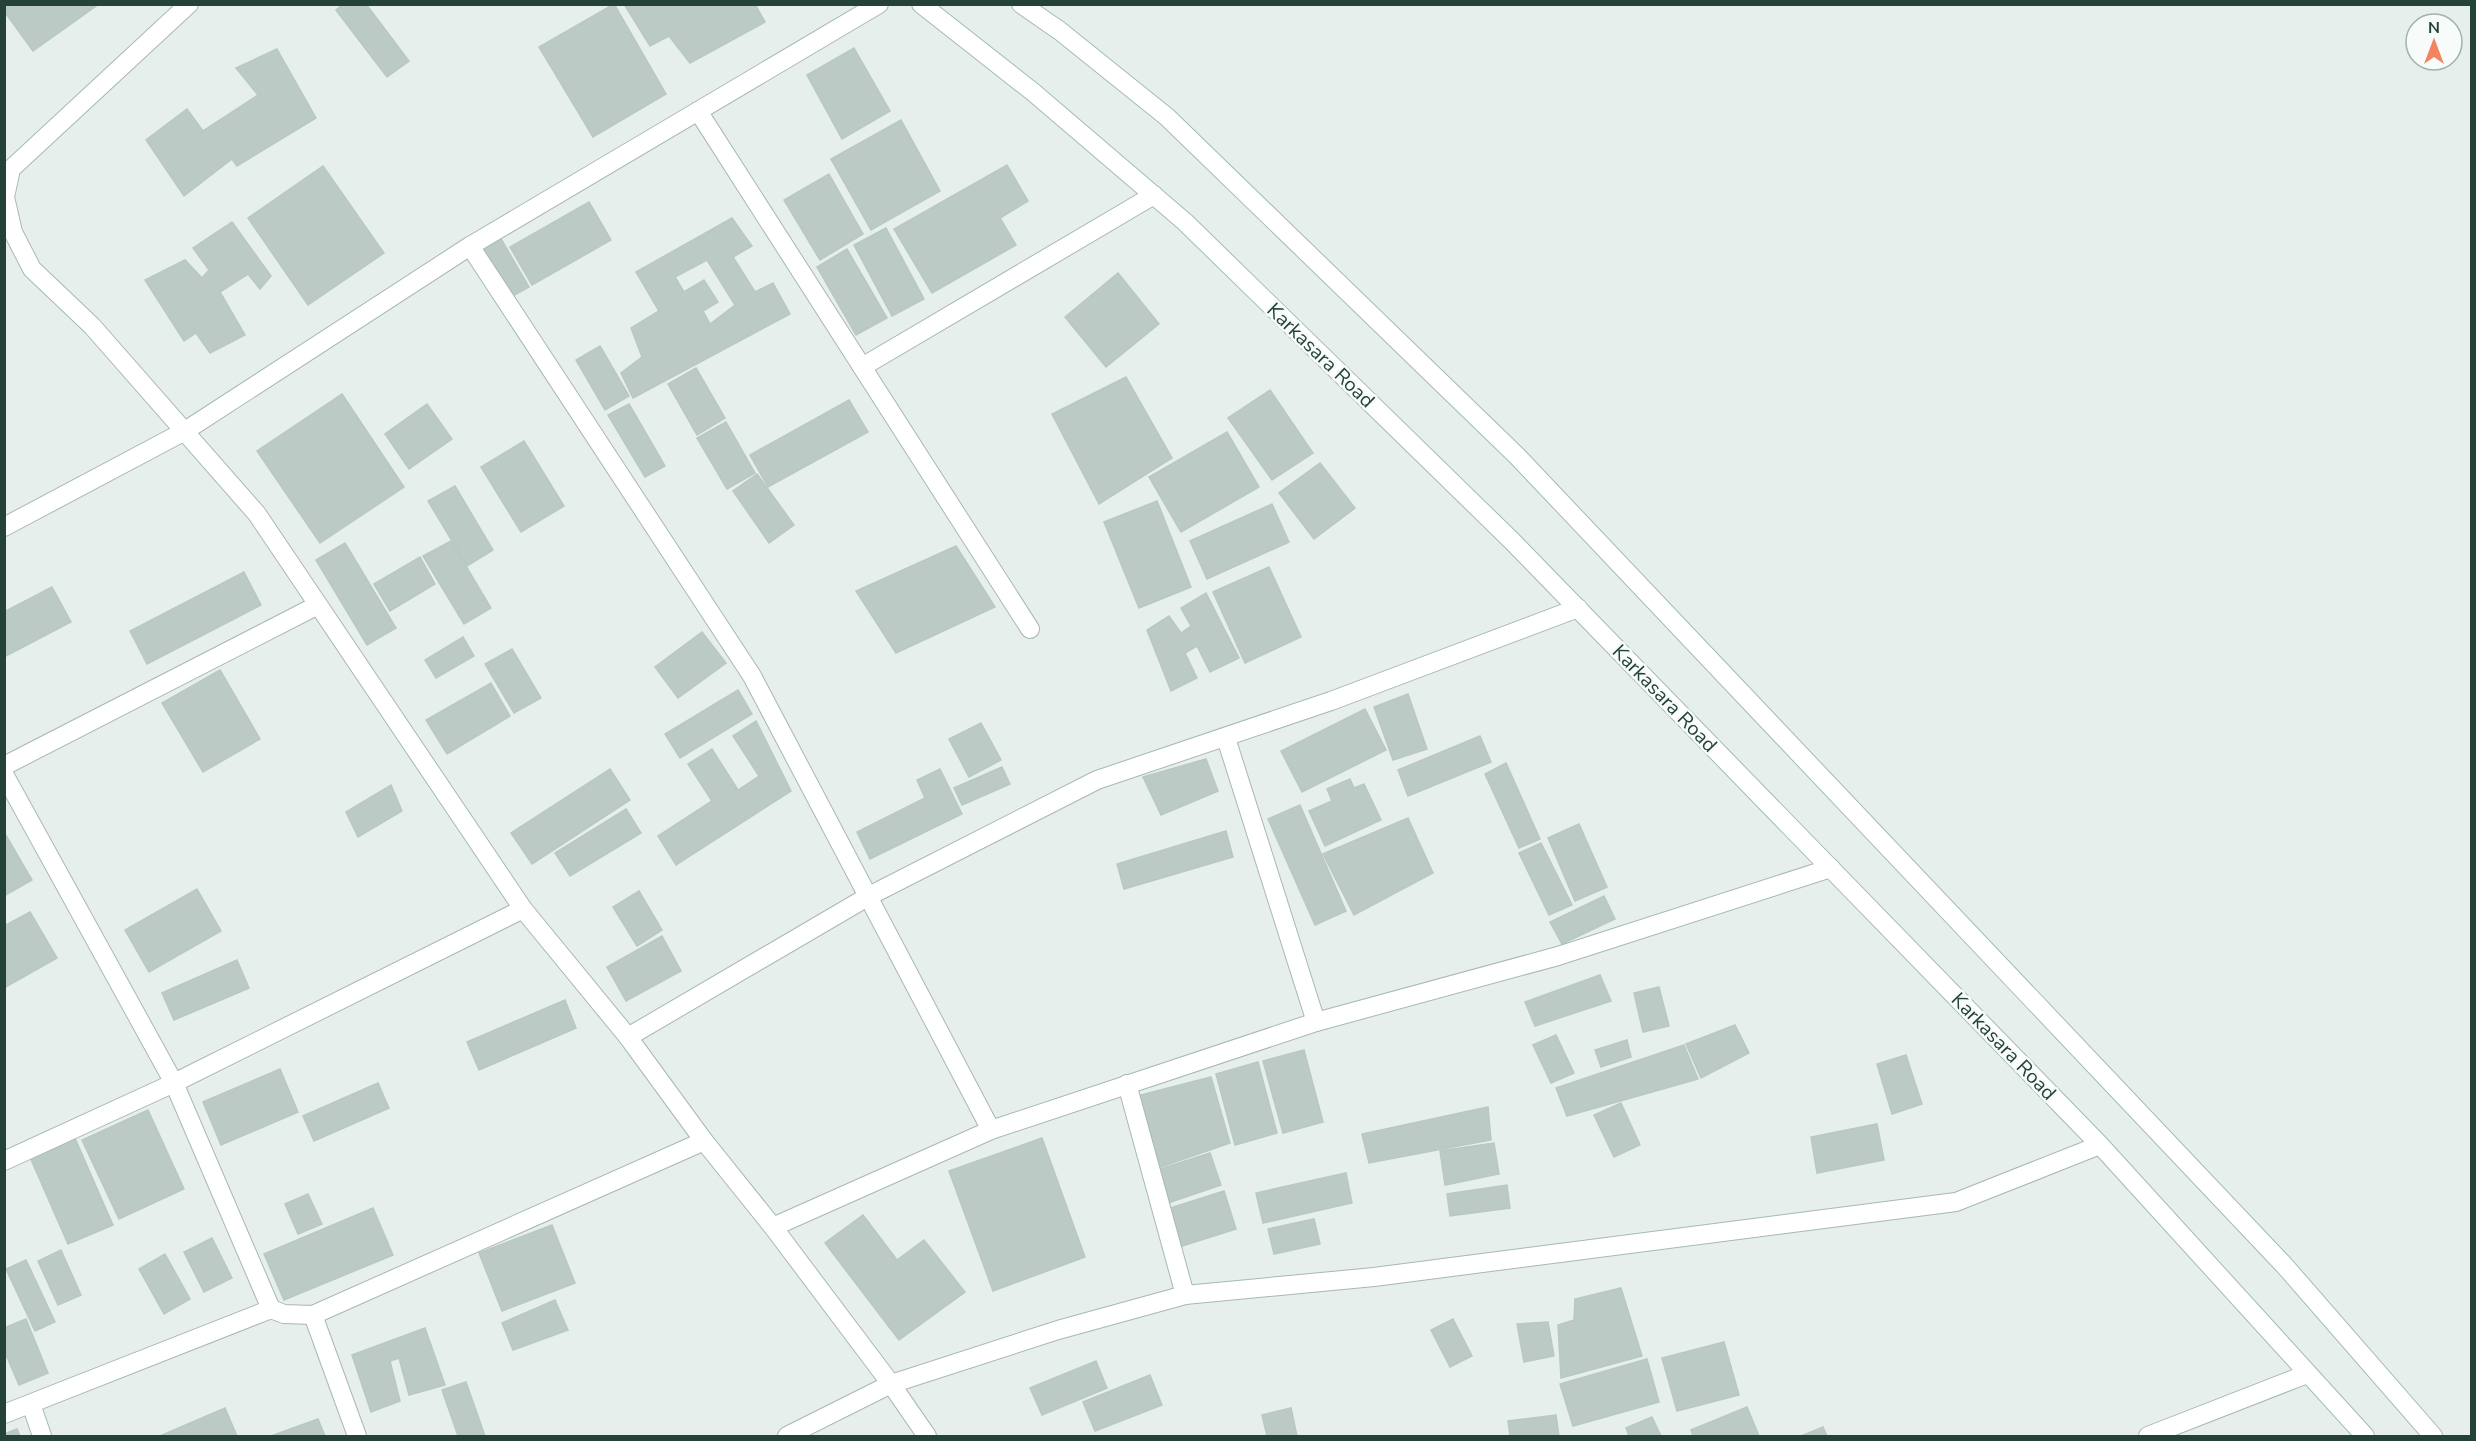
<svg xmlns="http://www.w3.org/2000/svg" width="2476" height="1441" font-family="'Nunito Sans',sans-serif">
<rect width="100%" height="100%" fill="#e6efeb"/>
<g fill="#bbcac4" stroke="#b8c9c2" stroke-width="1.5" fill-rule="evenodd">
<path d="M 4,4 L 99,4 L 33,51 L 4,11 Z"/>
<path d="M 343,4 L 366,4 L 409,61 L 387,77 L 336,10 Z"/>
<path d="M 614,4 L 666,94 L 593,137 L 539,47 Z"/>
<path d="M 624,4 L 755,4 L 765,22 L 690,63 L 669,36 L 650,46 Z"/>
<path d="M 854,48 L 890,111 L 842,139 L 807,75 Z"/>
<path d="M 277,49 L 316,118 L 237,166 L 232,159 L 184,196 L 146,140 L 187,109 L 203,131 L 258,95 L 236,68 Z"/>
<path d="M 901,120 L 940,191 L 871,230 L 831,159 Z"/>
<path d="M 1007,165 L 1028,201 L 1000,218 L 1016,245 L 932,293 L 894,229 Z"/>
<path d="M 323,166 L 384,253 L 308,305 L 248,218 Z"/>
<path d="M 829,174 L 863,234 L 820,260 L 784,200 Z"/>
<path d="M 589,202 L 611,240 L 532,285 L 510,247 Z"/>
<path d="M 732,218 L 752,246 L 733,257 L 755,292 L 773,283 L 790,314 L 633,398 L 621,373 L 642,357 L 631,328 L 659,311 L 636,272 ZM 707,260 L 735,305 L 710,324 L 703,311 L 718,302 L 704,280 L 684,292 L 675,277 Z"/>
<path d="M 232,222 L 271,276 L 260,289 L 248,274 L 220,292 L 245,335 L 210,353 L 196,333 L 184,341 L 145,280 L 185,260 L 202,278 L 209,270 L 193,248 Z"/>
<path d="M 886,228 L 924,299 L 892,316 L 854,245 Z"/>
<path d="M 497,232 L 529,287 L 509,298 L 477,244 Z"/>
<path d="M 847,249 L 887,318 L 856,335 L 817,267 Z"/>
<path d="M 1118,273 L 1159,324 L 1106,367 L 1065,317 Z"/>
<path d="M 600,346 L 629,396 L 605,410 L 576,360 Z"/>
<path d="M 696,368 L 725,418 L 697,435 L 668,384 Z"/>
<path d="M 1126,377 L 1172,458 L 1099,504 L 1052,414 Z"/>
<path d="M 1270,390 L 1313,453 L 1272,480 L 1228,418 Z"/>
<path d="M 342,394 L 404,487 L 320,543 L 257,451 Z"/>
<path d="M 849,400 L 868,432 L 768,487 L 750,455 Z"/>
<path d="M 427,404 L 452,439 L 409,469 L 385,434 Z"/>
<path d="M 629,404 L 665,466 L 645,477 L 608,415 Z"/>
<path d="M 726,422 L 755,473 L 727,489 L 697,438 Z"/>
<path d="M 1227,432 L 1259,487 L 1181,532 L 1149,477 Z"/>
<path d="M 524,441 L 564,506 L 521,532 L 481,467 Z"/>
<path d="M 1320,463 L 1355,508 L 1314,539 L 1279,493 Z"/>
<path d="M 757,474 L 794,525 L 769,543 L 733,491 Z"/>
<path d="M 455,486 L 493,550 L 467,566 L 428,501 Z"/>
<path d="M 1157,501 L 1191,587 L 1139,608 L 1104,522 Z"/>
<path d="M 1272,504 L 1289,542 L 1207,579 L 1190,541 Z"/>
<path d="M 451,541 L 491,608 L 464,624 L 423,556 Z"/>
<path d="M 345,543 L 396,628 L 367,645 L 316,560 Z"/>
<path d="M 956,546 L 995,607 L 896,653 L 856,591 Z"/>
<path d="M 420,557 L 435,584 L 390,611 L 374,584 Z"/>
<path d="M 1269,567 L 1301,637 L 1245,663 L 1213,592 Z"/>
<path d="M 244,572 L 261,605 L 147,664 L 130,631 Z"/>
<path d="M 52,587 L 71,622 L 4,657 L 4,612 Z"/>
<path d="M 1206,593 L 1239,658 L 1210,672 L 1197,646 L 1185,653 L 1197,678 L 1171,691 L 1147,630 L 1169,616 L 1181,633 L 1191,626 L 1181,608 Z"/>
<path d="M 702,632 L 726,663 L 678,698 L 655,667 Z"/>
<path d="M 463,637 L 474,656 L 436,678 L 425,660 Z"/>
<path d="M 512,649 L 541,698 L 514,713 L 485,664 Z"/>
<path d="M 220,670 L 260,739 L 203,772 L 162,703 Z"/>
<path d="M 491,683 L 510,716 L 447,754 L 426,720 Z"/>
<path d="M 738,690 L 752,714 L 680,758 L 665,734 Z"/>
<path d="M 1408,694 L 1427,749 L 1393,760 L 1374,707 Z"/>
<path d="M 1365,709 L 1386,750 L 1302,792 L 1281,751 Z"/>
<path d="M 756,721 L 791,791 L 676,865 L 658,836 L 712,801 L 688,764 L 712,749 L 738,790 L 759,776 L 733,736 Z"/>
<path d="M 981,723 L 1001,760 L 969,777 L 949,739 Z"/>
<path d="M 1480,736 L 1491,762 L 1408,796 L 1398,770 Z"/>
<path d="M 1206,759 L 1218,791 L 1161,815 L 1143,777 Z"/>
<path d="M 1506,763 L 1540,839 L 1519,848 L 1485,774 Z"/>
<path d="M 1002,767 L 1010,784 L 962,805 L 954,788 Z"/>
<path d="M 610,769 L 630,800 L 532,864 L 511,833 Z"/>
<path d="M 940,769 L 962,814 L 870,859 L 857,832 L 925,798 L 917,780 Z"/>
<path d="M 1350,779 L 1354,788 L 1364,784 L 1381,820 L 1325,846 L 1309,811 L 1332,801 L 1327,789 Z"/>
<path d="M 391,785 L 402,811 L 358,837 L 346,812 Z"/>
<path d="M 1300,805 L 1346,911 L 1315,925 L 1268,819 Z"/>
<path d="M 626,809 L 641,833 L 570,876 L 555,853 Z"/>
<path d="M 1408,818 L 1433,873 L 1354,915 L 1323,854 Z"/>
<path d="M 1579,824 L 1607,887 L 1575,901 L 1548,838 Z"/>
<path d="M 1226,831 L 1233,857 L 1124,889 L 1117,864 Z"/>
<path d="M 4,832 L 32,880 L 4,896 Z"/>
<path d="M 1541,843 L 1572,905 L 1549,915 L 1519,853 Z"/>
<path d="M 197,889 L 221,931 L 149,972 L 125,930 Z"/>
<path d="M 639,891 L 662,930 L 637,946 L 613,907 Z"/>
<path d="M 1604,896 L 1615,919 L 1562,944 L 1550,922 Z"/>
<path d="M 30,912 L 57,958 L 4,988 L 4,926 Z"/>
<path d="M 662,936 L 681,971 L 626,1001 L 607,967 Z"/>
<path d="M 237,960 L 249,988 L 174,1020 L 162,993 Z"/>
<path d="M 1600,975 L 1611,1001 L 1535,1026 L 1525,1002 Z"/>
<path d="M 1659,987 L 1669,1026 L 1643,1032 L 1634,993 Z"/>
<path d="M 565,1000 L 576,1028 L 479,1070 L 467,1042 Z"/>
<path d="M 1735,1025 L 1749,1053 L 1701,1078 L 1686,1044 Z"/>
<path d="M 1556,1035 L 1574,1073 L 1551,1083 L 1533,1045 Z"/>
<path d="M 1627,1040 L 1631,1057 L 1601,1067 L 1595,1050 Z"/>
<path d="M 1684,1045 L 1698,1079 L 1567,1116 L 1556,1088 Z"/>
<path d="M 1304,1050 L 1323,1122 L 1283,1133 L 1263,1061 Z"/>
<path d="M 1906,1055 L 1922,1104 L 1892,1114 L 1877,1064 Z"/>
<path d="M 1258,1062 L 1277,1133 L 1235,1145 L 1216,1074 Z"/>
<path d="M 280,1069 L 298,1112 L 221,1145 L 203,1102 Z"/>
<path d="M 1211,1077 L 1230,1143 L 1152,1170 L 1133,1097 Z"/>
<path d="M 378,1083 L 389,1108 L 314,1141 L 303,1116 Z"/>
<path d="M 1621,1103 L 1640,1145 L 1614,1157 L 1594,1115 Z"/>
<path d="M 1488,1107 L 1491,1140 L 1369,1163 L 1362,1134 Z"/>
<path d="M 148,1110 L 184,1189 L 119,1219 L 82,1140 Z"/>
<path d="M 1877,1124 L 1884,1160 L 1817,1173 L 1811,1137 Z"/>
<path d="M 74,1136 L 113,1225 L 68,1244 L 29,1155 Z"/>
<path d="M 1042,1138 L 1085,1257 L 993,1291 L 949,1171 Z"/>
<path d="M 1494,1143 L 1499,1174 L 1445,1185 L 1440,1151 Z"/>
<path d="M 1210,1153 L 1221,1185 L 1165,1204 L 1154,1171 Z"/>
<path d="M 1346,1173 L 1352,1203 L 1263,1223 L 1256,1193 Z"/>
<path d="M 1507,1185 L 1510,1208 L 1450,1216 L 1447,1194 Z"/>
<path d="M 1224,1191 L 1236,1229 L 1179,1247 L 1167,1209 Z"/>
<path d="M 308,1194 L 322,1224 L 298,1234 L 285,1204 Z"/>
<path d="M 373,1208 L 393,1255 L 284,1300 L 264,1254 Z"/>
<path d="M 863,1215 L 897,1260 L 924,1240 L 965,1292 L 899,1340 L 825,1243 Z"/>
<path d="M 1314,1219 L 1320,1244 L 1274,1254 L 1268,1229 Z"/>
<path d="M 552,1225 L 575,1283 L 502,1311 L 479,1253 Z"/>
<path d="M 212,1238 L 232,1278 L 204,1292 L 184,1252 Z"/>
<path d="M 61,1250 L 81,1295 L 58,1305 L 38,1261 Z"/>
<path d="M 165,1254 L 190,1299 L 164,1314 L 139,1269 Z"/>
<path d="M 26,1260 L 55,1322 L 35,1331 L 6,1269 Z"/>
<path d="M 1621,1288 L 1642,1356 L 1561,1378 L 1558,1325 L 1574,1320 L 1575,1299 Z"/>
<path d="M 555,1300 L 568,1330 L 513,1350 L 502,1323 Z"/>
<path d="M 26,1319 L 48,1373 L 19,1385 L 4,1350 L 4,1328 Z"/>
<path d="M 1453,1319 L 1472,1356 L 1450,1367 L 1431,1330 Z"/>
<path d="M 1548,1322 L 1554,1356 L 1524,1362 L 1517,1324 Z"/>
<path d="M 425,1328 L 445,1385 L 409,1395 L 399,1358 L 390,1361 L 400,1401 L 371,1412 L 352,1355 Z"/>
<path d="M 1724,1342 L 1739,1395 L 1677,1411 L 1662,1358 Z"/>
<path d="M 1647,1359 L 1659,1402 L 1573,1426 L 1560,1384 Z"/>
<path d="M 1096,1361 L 1107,1388 L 1042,1415 L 1030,1388 Z"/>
<path d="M 1150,1375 L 1162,1405 L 1095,1431 L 1083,1402 Z"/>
<path d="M 466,1382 L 485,1436 L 458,1436 L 442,1390 Z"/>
<path d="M 1747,1407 L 1759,1436 L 1693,1436 L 1691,1430 Z"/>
<path d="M 225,1408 L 237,1436 L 160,1436 Z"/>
<path d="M 1291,1408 L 1297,1436 L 1267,1436 L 1262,1415 Z"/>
<path d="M 1556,1415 L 1559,1436 L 1510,1436 L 1508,1421 Z"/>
<path d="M 1652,1417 L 1661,1436 L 1629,1436 L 1626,1428 Z"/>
<path d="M 318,1419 L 325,1436 L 271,1436 Z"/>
<path d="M 1823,1427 L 1827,1436 L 1801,1436 Z"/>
<path d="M 17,1429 L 20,1436 L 4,1436 L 4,1434 Z"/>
</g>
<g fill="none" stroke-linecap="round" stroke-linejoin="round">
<defs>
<g id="minor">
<path d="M 189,4 L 11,169 L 5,197 L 13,232 L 32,269 L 92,326 L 257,514 L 523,909 L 628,1037 L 704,1141 L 773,1227 L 891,1384 L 927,1436"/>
<path d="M 698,111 L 1030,629"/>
<path d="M 470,246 L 752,676 L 991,1130"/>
<path d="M 862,367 L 1154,195"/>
<path d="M 4,527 L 185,431 L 470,246 L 879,4"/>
<path d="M 1226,738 L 1316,1022"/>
<path d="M 4,766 L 318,605"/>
<path d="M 4,774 L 174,1083 L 271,1309"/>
<path d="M 628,1037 L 869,896 L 1097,780 L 1331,701 L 1578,608"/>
<path d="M 1127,1084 L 1185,1295"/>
<path d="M 4,1161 L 174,1083 L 523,909"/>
<path d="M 773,1227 L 991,1130 L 1316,1022 L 1558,956 L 1831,868"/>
<path d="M 313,1315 L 357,1436"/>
<path d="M 31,1404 L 42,1436"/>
<path d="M 4,1414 L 271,1309 L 284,1314 L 313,1315 L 704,1141"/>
<path d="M 787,1436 L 891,1384 L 1058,1330 L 1185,1295 L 1374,1277 L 1956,1202 L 2100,1145"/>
<path d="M 2148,1436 L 2307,1374"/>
</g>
<g id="secondary">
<path d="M 921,4 L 1033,92 L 1185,222 L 1512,541 L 2100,1145 L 2365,1436"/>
<path d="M 1021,4 L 1060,31 L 1167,117 L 1517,456 L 2284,1265 L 2433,1436"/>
</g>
</defs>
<use href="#minor" stroke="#a8b8b2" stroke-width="20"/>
<use href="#secondary" stroke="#a4bbb3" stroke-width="20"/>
<use href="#minor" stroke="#fff" stroke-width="18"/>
<use href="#secondary" stroke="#fff" stroke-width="18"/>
</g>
<g text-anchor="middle" stroke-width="5" stroke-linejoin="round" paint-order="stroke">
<g font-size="20" fill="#24423a" stroke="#f7fbf9">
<text transform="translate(1321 355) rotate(44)" y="7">Karkasara Road</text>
<text transform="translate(1665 698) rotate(46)" y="7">Karkasara Road</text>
<text transform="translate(2004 1046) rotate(46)" y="7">Karkasara Road</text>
</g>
</g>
<rect width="2476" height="1441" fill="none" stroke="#24423a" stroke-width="12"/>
<g transform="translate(2434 42)"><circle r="28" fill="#f7fbf9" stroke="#a3b1ad" stroke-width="1.5"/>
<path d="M0-4.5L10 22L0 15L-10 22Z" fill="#f4845f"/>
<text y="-9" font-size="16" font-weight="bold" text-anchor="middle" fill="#24423a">N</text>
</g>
</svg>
